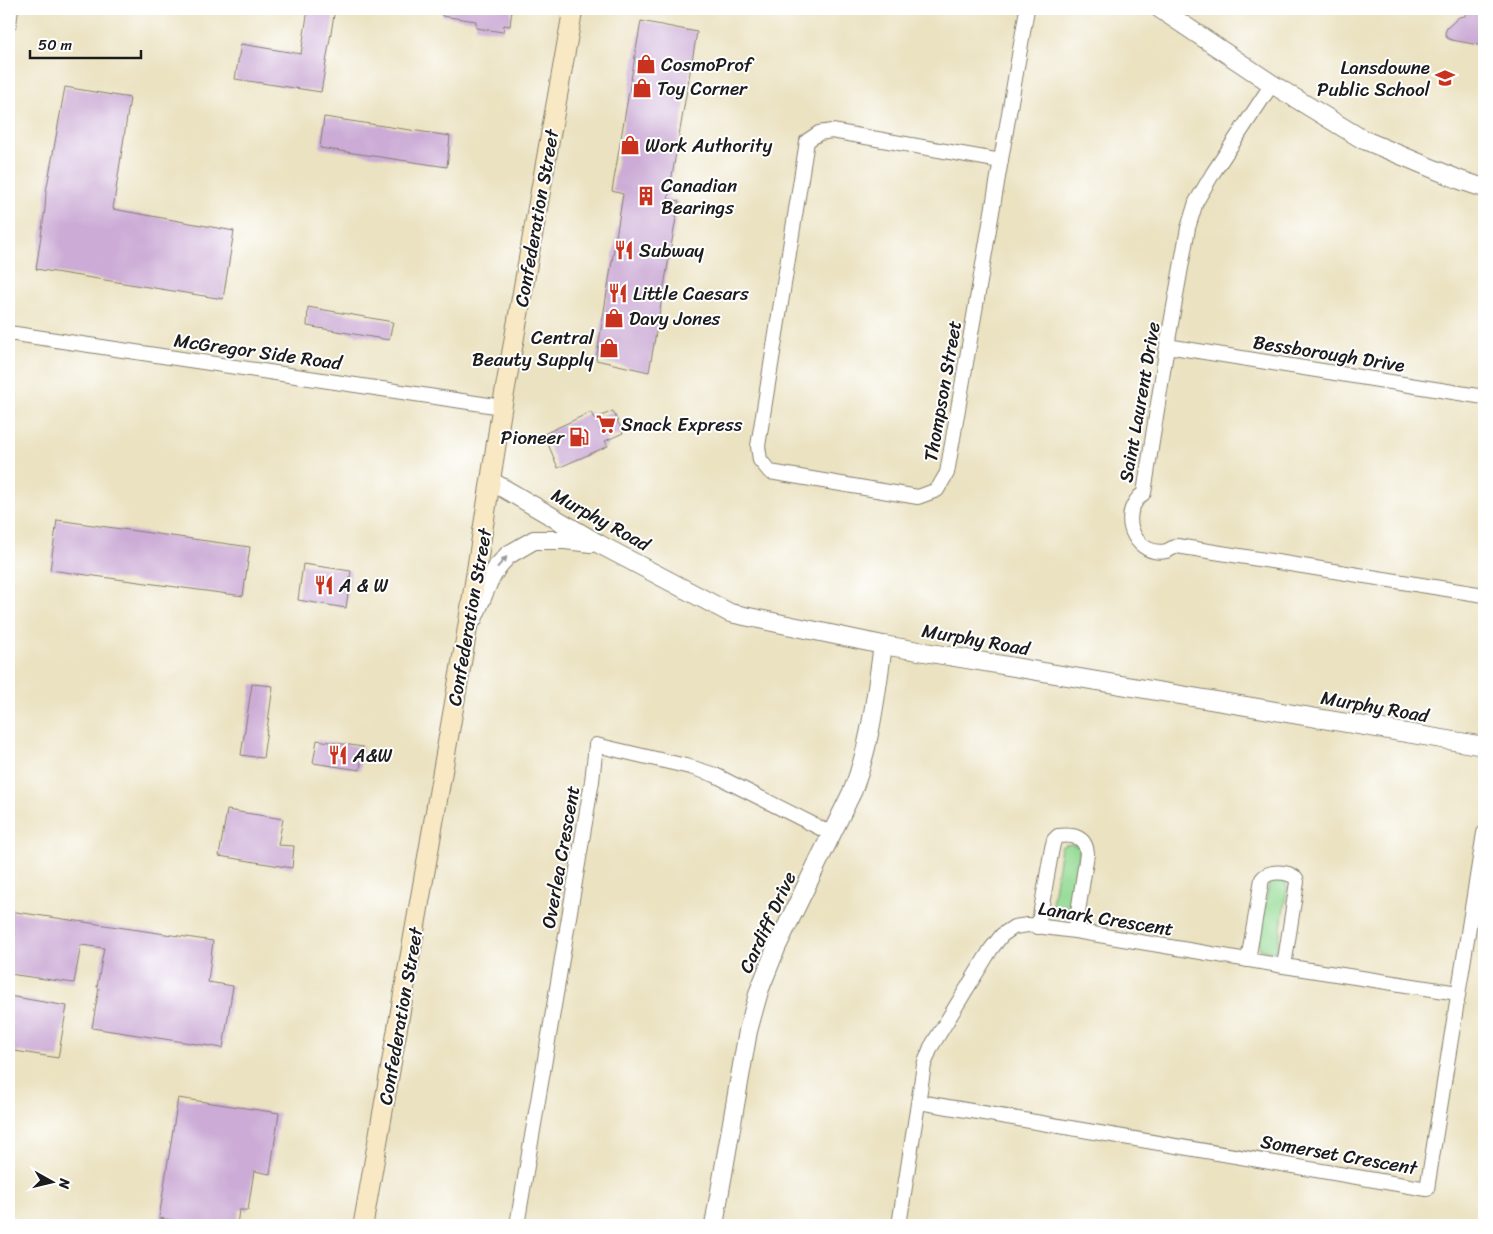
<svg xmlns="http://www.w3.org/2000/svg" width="1493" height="1234" font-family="Sriracha,sans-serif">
<rect width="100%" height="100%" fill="#fff"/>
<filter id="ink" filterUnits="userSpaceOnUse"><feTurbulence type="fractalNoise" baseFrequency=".02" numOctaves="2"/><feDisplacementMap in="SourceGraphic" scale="10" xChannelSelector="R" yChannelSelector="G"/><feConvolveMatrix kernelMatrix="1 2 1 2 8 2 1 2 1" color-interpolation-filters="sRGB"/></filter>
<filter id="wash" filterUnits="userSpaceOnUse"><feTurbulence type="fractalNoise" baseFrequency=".0096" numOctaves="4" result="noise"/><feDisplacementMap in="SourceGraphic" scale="20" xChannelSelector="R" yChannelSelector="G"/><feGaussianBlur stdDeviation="1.12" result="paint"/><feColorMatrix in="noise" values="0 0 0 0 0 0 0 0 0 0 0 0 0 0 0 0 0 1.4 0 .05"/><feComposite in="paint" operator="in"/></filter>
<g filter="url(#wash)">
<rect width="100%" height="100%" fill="#ebe2c1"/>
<g fill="#94da94" stroke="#587b58">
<path d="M 1071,844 L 1078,846 L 1080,848 L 1070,912 C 1066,920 1054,917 1051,910 L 1061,847 L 1065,845 Z"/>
<path d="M 1274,879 L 1285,881 L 1287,889 L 1278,946 L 1276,950 L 1272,952 L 1260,949 L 1259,944 L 1269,883 Z"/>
</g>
<g id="blocks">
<g fill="#ccacd6">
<path d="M 308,9 L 335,9 L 321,92 L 235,79 L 241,44 L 301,54 Z"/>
<path d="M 442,9 L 512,9 L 510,26 L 504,25 L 503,32 L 476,28 L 476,21 L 442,16 Z"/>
<path d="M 1466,9 L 1484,9 L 1484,46 L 1452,40 L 1447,38 L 1445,33 L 1447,28 L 1459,17 L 1465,16 Z"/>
<path d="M 641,21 L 697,32 L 668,199 L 679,201 L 649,372 L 596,360 L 623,194 L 612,191 Z"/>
<path d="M 65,87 L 130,98 L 113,209 L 234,231 L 223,299 L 36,269 L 45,209 L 46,192 Z"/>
<path d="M 324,117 L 450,136 L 447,167 L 320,148 Z"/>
<path d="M 308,307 L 393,322 L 389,340 L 307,326 Z"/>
<path d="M 613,411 L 623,433 L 605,441 L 608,446 L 558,468 L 544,434 L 591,412 L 594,419 Z"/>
<path d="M 57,520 L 250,547 L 243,596 L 50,570 Z"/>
<path d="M 303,564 L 351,571 L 346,608 L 298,600 Z"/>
<path d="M 252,684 L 273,686 L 263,758 L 241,755 Z"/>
<path d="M 317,740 L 363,747 L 360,770 L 313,763 Z"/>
<path d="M 227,810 L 283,819 L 278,845 L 294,846 L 292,868 L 219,856 Z"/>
<path d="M 9,911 L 213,941 L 208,982 L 233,986 L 223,1048 L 92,1028 L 99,988 L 97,987 L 104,948 L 81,945 L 74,983 L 9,974 Z"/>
<path d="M 9,996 L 67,1006 L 58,1058 L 9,1050 Z"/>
<path d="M 178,1098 L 279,1113 L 270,1174 L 254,1171 L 248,1210 L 239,1210 L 237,1225 L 203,1225 L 159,1218 Z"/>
</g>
</g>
</g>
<g filter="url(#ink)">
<use href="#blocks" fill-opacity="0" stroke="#847f6e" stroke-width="1"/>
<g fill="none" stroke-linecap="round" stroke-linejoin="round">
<defs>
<g id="minor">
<path d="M 9,24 L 11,9"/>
<path d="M 1272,84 L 1213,173 L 1196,202 L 1188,228 L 1167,346 L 1144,493 C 1141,495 1138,498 1136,501 C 1120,523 1139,557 1166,551 C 1170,550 1173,547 1177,546 L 1484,595"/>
<path d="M 1001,161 L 832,131 L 819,133 L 807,141 L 758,446 L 760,460 L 770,472 L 918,497 L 937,490 L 947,473 L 1027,9"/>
<path d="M 9,333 L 502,407"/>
<path d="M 1167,346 L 1484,397"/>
<path d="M 1038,927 L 1052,848 L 1054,840 L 1058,836 C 1074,834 1086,837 1087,854 L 1075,931"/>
<path d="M 1248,960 L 1262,879 C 1269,870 1287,871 1296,878 L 1297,882 L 1284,966"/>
<path d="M 919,1102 L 1427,1189 L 1484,833"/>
<path d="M 517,1225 L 592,781 L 596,745 L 690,767 L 715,775 L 832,834"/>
<path d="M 899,1225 L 924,1065 L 931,1047 L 991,949 L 1002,935 L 1014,927 L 1028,925 L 1075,931 L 1284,966 L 1458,993"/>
</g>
<g id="tertiary">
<path d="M 1160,9 L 1272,84 L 1362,139 L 1460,180 L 1484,188"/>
<path d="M 491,481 L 599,544 L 730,613 L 883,645 L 1484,746"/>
<path d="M 473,619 L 489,581 L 498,566 L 508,555 L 534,540 L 565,540 L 591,543"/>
<path d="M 714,1225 L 748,1031 L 759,991 L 777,946 L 853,790 C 871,743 876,694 883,645"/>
</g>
<path id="secondary" d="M 363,1225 L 466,637 L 502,407 L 573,9"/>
</defs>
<use href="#minor" stroke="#847f6e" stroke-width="16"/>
<use href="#tertiary" stroke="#847f6e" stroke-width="20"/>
<use href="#secondary" stroke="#847f6e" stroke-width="21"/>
<use href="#minor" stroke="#fff" stroke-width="14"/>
<use href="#tertiary" stroke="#fff" stroke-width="18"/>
<use href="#secondary" stroke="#f8e8c3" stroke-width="19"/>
</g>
<defs><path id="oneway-solid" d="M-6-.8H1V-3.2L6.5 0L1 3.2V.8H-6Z" transform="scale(1.25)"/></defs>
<use fill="#999" href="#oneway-solid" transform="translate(502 562) rotate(-48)"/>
</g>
<defs>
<symbol id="shop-bare" viewBox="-9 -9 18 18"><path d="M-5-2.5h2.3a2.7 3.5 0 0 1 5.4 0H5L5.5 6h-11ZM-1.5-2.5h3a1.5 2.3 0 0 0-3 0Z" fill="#c8321e" stroke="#fff" stroke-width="2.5" paint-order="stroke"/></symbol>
<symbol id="school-bare" viewBox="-9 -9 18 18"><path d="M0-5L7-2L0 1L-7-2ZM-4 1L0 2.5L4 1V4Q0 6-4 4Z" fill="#c8321e" stroke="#fff" stroke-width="2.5" paint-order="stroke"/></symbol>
<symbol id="building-bare" viewBox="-9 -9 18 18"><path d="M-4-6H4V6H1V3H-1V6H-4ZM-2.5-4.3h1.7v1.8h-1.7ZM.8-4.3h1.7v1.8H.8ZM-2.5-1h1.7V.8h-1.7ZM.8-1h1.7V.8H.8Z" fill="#c8321e" stroke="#fff" stroke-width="2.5" paint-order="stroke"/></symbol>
<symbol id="restaurant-bare" viewBox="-9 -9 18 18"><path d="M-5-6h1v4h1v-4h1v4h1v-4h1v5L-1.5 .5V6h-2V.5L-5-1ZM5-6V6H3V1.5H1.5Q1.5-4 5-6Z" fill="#c8321e" stroke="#fff" stroke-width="2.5" paint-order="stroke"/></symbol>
<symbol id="supermarket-bare" viewBox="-9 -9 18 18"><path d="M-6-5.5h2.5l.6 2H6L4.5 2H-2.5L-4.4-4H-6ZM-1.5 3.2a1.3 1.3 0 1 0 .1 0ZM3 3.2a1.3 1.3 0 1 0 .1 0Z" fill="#c8321e" stroke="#fff" stroke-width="2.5" paint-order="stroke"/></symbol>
<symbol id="fuel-bare" viewBox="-9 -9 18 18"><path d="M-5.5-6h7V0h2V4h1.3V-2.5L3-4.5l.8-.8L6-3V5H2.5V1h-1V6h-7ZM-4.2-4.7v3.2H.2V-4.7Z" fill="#c8321e" stroke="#fff" stroke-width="2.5" paint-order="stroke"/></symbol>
</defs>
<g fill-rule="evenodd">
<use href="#shop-bare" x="632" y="50" width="28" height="28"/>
<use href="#school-bare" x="1431" y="64" width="28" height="28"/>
<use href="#shop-bare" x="628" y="74" width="28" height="28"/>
<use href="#shop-bare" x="616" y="131" width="28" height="28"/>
<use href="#building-bare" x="632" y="182" width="28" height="28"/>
<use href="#restaurant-bare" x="610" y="236" width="28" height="28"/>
<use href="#restaurant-bare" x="604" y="279" width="28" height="28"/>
<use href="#shop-bare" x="600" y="304" width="28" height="28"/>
<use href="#shop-bare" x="595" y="334" width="28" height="28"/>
<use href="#supermarket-bare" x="592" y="410" width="28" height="28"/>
<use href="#fuel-bare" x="565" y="423" width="28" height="28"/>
<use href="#restaurant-bare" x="310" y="571" width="28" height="28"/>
<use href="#restaurant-bare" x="324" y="741" width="28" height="28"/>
</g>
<g text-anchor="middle" stroke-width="4" stroke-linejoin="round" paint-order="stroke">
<g font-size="19" fill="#1c1c1c" stroke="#fff" text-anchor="start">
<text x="661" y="71">CosmoProf</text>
<text x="1430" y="74" text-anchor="end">Lansdowne<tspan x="1430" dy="22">Public School</tspan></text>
<text x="657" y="95">Toy Corner</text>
<text x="645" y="152">Work Authority</text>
<text x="661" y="192">Canadian<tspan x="661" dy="22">Bearings</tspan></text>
<text x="639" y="257">Subway</text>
<text x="633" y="300">Little Caesars</text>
<text x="629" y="325">Davy Jones</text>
<text x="594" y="344" text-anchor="end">Central<tspan x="594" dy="22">Beauty Supply</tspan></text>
<text x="621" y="431">Snack Express</text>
<text x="564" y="444" text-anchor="end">Pioneer</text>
<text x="339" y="592">A &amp; W</text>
<text x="353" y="762">A&amp;W</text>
</g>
<g font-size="19" fill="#1c1c1c" stroke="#fff">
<text transform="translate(536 218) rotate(-80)" y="7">Confederation Street</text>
<text transform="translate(258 351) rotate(8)" y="7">McGregor Side Road</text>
<text transform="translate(1329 353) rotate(9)" y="7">Bessborough Drive</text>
<text transform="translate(942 391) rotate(-80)" y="7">Thompson Street</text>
<text transform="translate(1139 402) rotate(-80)" y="7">Saint Laurent Drive</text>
<text transform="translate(601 519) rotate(29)" y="7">Murphy Road</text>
<text transform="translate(469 617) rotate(-80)" y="7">Confederation Street</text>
<text transform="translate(976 639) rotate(10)" y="7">Murphy Road</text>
<text transform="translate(1375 706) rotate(10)" y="7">Murphy Road</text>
<text transform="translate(560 857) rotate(-80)" y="7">Overlea Crescent</text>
<text transform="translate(1106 918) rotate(9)" y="7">Lanark Crescent</text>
<text transform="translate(767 922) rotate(-65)" y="7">Cardiff Drive</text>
<text transform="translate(400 1016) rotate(-80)" y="7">Confederation Street</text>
<text transform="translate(1339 1154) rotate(10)" y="7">Somerset Crescent</text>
</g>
</g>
<rect width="1493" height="1234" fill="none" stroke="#fff" stroke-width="30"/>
<g transform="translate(52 1182) rotate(98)" stroke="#ffffff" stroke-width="4" paint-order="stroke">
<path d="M0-4L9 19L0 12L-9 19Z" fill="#1c1c1c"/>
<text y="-8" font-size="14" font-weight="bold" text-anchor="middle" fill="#1c1c1c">N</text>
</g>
<path d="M30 50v8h111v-8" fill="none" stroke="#1c1c1c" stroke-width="2.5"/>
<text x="38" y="50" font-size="15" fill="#1c1c1c" stroke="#ffffff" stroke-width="4" paint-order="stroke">50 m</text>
</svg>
